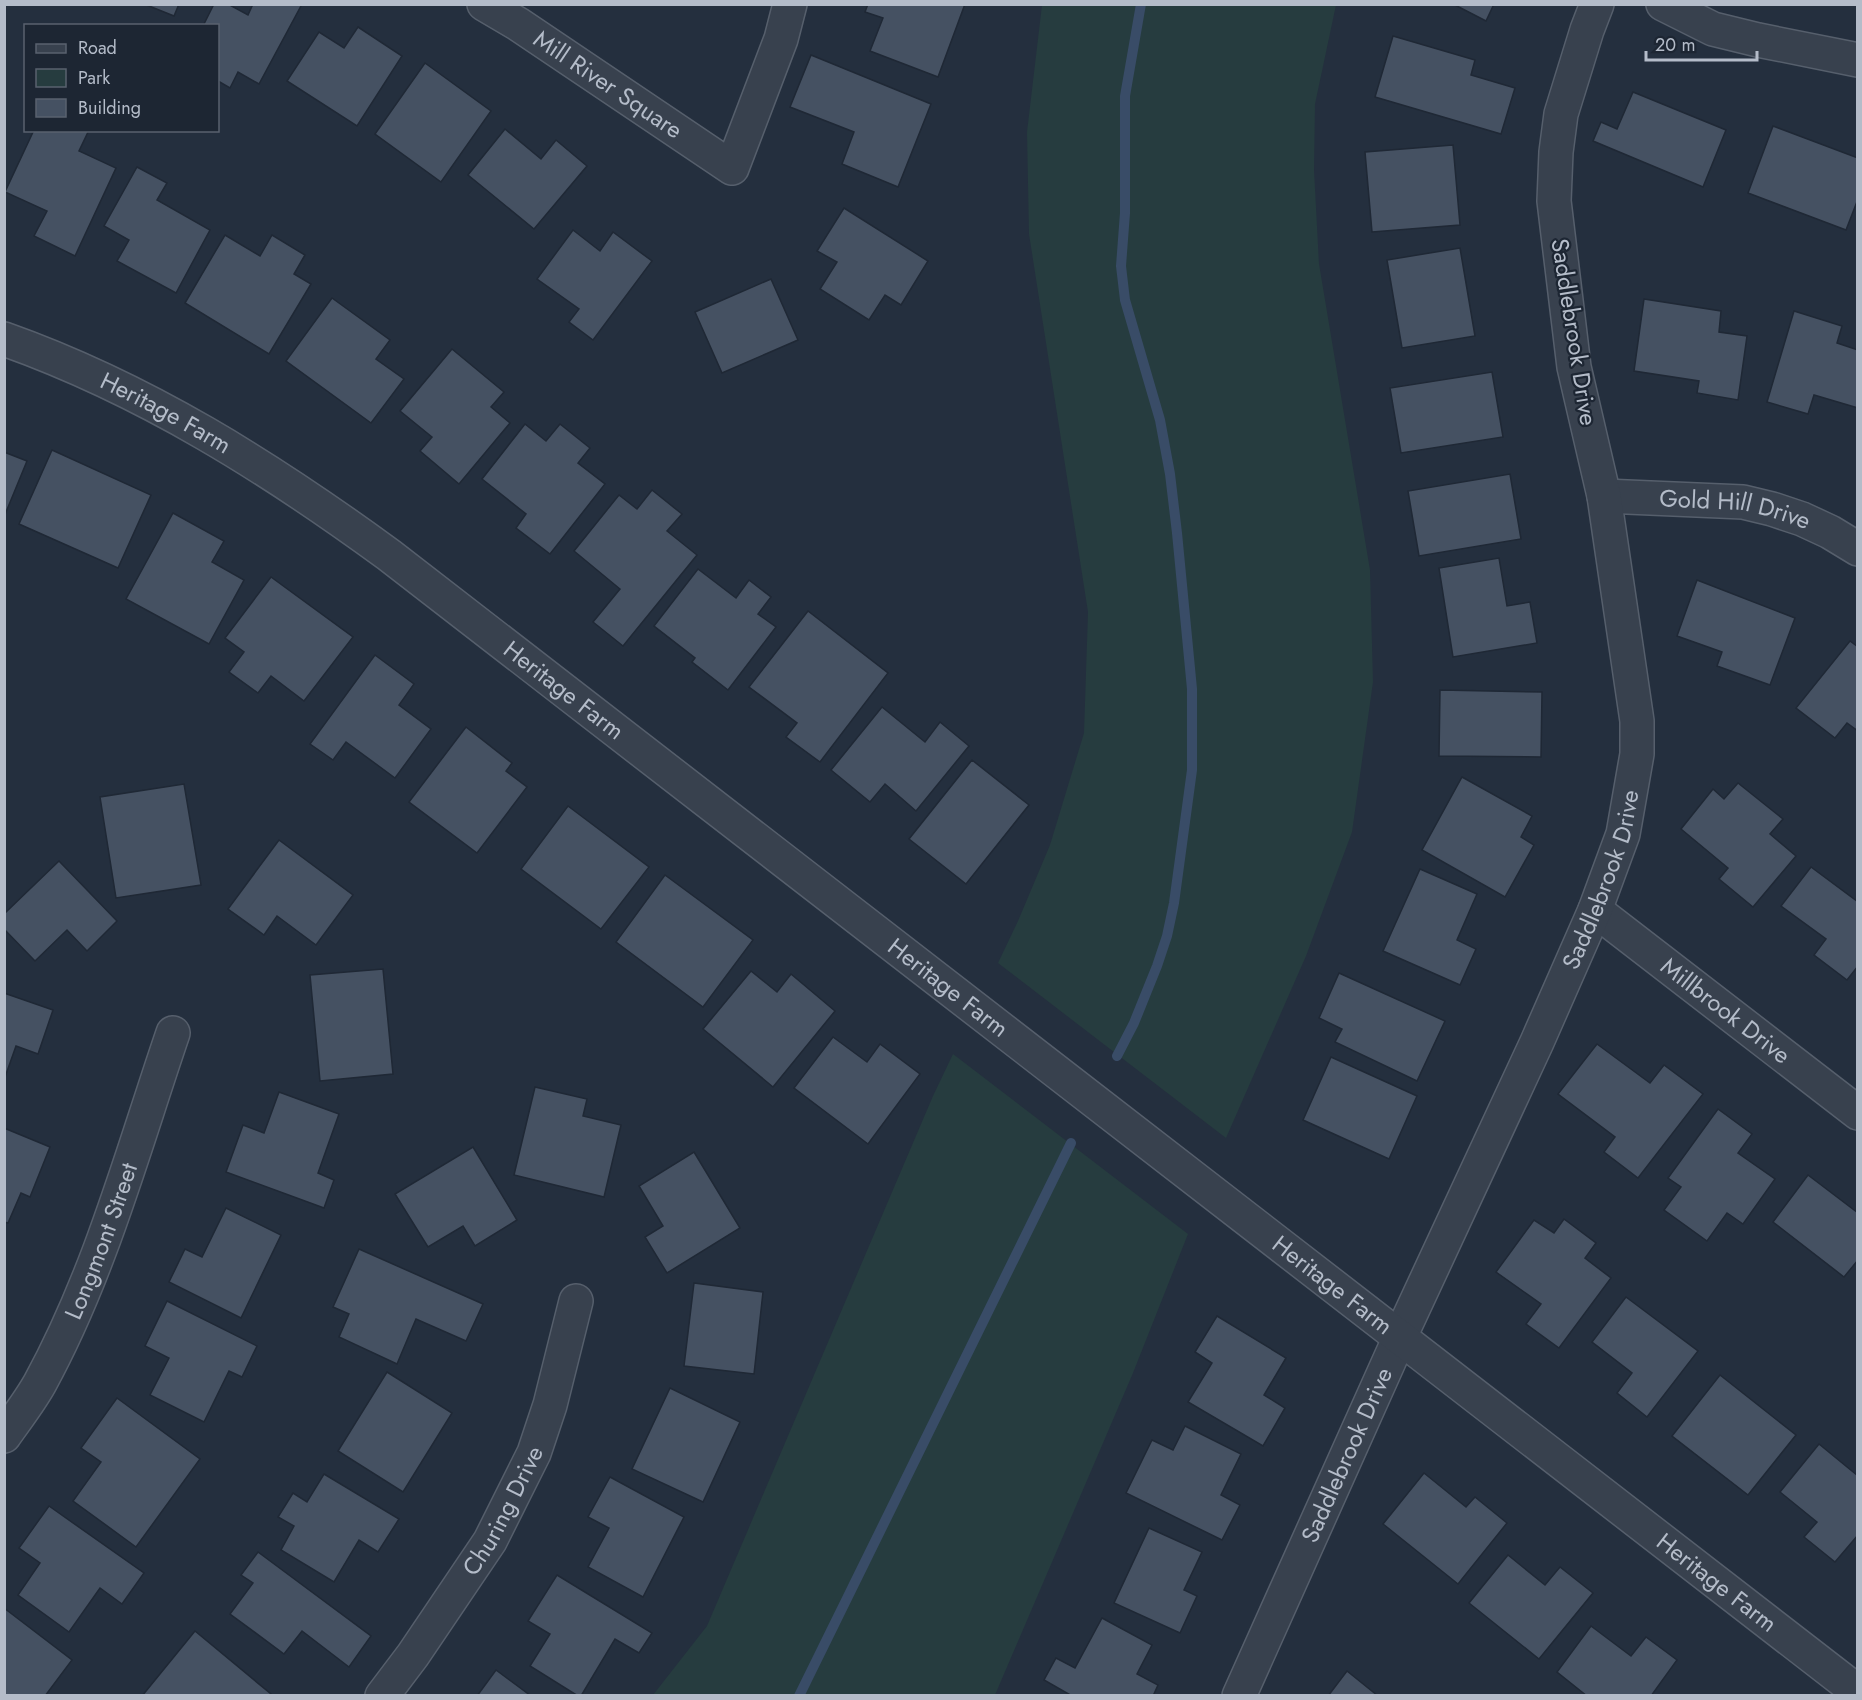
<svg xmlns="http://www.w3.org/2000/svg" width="1862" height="1700" font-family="Jost,sans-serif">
<rect width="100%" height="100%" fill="#242f3e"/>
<g fill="#263c3f">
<path d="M 1042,5 L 1336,5 L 1315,104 L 1314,170 L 1319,264 L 1370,570 L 1373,682 L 1352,832 L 1306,956 L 1226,1138 L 998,963 L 1018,921 L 1050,845 L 1084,733 L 1088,612 L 1029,234 L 1027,132 Z"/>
<path d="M 953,1054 L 1188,1234 L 1133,1373 L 995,1695 L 653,1695 L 707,1626 L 933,1096 Z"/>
</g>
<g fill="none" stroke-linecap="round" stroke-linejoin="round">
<g stroke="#394c67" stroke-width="10">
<path d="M 1117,1056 L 1134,1023 L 1157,966 L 1167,936 L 1174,903 L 1192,770 L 1192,689 L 1177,533 L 1170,474 L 1160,420 L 1125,300 L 1121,266 L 1125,213 L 1125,96 L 1141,4"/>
<path d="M 799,1696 L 1071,1143"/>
</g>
</g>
<g fill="#455162" stroke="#1f2835" stroke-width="1.5">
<path d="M 144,4 L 179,4 L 174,16 Z"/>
<path d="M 214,4 L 228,4 L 248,15 L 253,4 L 302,4 L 259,84 L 238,72 L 230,88 L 218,81 L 218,26 L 203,26 Z"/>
<path d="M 868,4 L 965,4 L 938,77 L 870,51 L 883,18 L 865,12 Z"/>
<path d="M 1453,4 L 1494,4 L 1486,21 Z"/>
<path d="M 358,27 L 402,56 L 357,126 L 287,81 L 319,32 L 344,48 Z"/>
<path d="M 1393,36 L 1475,60 L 1471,75 L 1515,88 L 1501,134 L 1375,97 Z"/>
<path d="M 811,55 L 931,104 L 898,187 L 842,164 L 854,132 L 790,107 Z"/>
<path d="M 425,63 L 491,111 L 441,182 L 375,134 Z"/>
<path d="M 1633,92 L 1726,130 L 1703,187 L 1593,141 L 1601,122 L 1617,129 Z"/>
<path d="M 1773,126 L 1858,158 L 1858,199 L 1846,230 L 1748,193 Z"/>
<path d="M 505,129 L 541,159 L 556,140 L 587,166 L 534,229 L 468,175 Z"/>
<path d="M 34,130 L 89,130 L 79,151 L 116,168 L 75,256 L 34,236 L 47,211 L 5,192 Z"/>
<path d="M 1453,145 L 1460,225 L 1372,232 L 1365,152 Z"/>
<path d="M 137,167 L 167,183 L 157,200 L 210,230 L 176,293 L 117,261 L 129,240 L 104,226 Z"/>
<path d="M 844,208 L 928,261 L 901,305 L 885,295 L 869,320 L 820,289 L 837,262 L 817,251 Z"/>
<path d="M 573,230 L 600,251 L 613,232 L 652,261 L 593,340 L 569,322 L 579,309 L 537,279 Z"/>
<path d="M 225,235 L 260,256 L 272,235 L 305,255 L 294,274 L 311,284 L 269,354 L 185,303 Z"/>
<path d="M 1460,248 L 1475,336 L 1402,348 L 1387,260 Z"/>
<path d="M 771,279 L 798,340 L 722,373 L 695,312 Z"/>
<path d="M 332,298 L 390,340 L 376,359 L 404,379 L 371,423 L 286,361 Z"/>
<path d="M 1644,299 L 1721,311 L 1719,332 L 1747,336 L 1738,400 L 1697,393 L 1699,381 L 1634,371 Z"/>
<path d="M 1794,311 L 1842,326 L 1837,343 L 1858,350 L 1858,408 L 1814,395 L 1808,414 L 1767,402 Z"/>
<path d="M 452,349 L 504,392 L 491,407 L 510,423 L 459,484 L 420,451 L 432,437 L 400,411 Z"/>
<path d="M 1492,372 L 1503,437 L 1401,453 L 1390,388 Z"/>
<path d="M 525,424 L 546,441 L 560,424 L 590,448 L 578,463 L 605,484 L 550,554 L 516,528 L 526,514 L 482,479 Z"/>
<path d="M 52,450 L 151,495 L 118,568 L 19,524 Z"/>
<path d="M 4,452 L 27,461 L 4,517 Z"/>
<path d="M 1510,474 L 1521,539 L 1419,556 L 1408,491 Z"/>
<path d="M 652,490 L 682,514 L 667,531 L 697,555 L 623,646 L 593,622 L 620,589 L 574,551 L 619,495 L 637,509 Z"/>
<path d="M 173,513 L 224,541 L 212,562 L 244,580 L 209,644 L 126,599 Z"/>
<path d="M 1499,558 L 1507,606 L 1530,602 L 1537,643 L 1453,657 L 1439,568 Z"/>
<path d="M 698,569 L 736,598 L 749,580 L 771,597 L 758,614 L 776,627 L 728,690 L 692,662 L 695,658 L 654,626 Z"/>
<path d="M 271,577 L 353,637 L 304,701 L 271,676 L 258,693 L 229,672 L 244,652 L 225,638 Z"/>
<path d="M 1697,580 L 1795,618 L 1770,685 L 1717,666 L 1722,652 L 1677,636 Z"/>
<path d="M 808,611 L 888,673 L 820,762 L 786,737 L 797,723 L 749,687 Z"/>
<path d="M 1850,641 L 1858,647 L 1858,731 L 1847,723 L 1835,738 L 1796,708 Z"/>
<path d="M 375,655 L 414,684 L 399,705 L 431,729 L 395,778 L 346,742 L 333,760 L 310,744 Z"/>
<path d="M 1440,690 L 1542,692 L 1541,757 L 1439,756 Z"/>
<path d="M 882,707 L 925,742 L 940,722 L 969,746 L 916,811 L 885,784 L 870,802 L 831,770 Z"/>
<path d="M 466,727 L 512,763 L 506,771 L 527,787 L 477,853 L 409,802 Z"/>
<path d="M 972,760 L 1029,805 L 966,884 L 909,839 Z"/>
<path d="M 1462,777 L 1532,816 L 1521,837 L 1534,845 L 1505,897 L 1422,850 Z"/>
<path d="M 1738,783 L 1783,819 L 1770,834 L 1796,856 L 1753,907 L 1719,879 L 1728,868 L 1681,829 L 1713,789 L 1724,799 Z"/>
<path d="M 184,784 L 201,885 L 116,898 L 100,797 Z"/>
<path d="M 568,806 L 649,867 L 601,929 L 521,869 Z"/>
<path d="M 279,840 L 353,895 L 316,945 L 277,916 L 264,935 L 228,909 Z"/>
<path d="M 59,861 L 117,921 L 87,951 L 67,930 L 35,961 L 4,929 L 4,914 Z"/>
<path d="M 1811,867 L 1858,902 L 1858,966 L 1847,980 L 1814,955 L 1826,939 L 1781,906 Z"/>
<path d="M 1420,869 L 1477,894 L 1457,940 L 1476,949 L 1460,985 L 1383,951 Z"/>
<path d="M 665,875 L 753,940 L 703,1007 L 616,942 Z"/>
<path d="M 383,969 L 393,1074 L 320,1081 L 310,975 Z"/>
<path d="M 751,971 L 777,992 L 791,974 L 835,1011 L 773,1087 L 703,1029 Z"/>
<path d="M 1339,973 L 1445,1021 L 1417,1081 L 1335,1042 L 1342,1029 L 1319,1018 Z"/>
<path d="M 4,993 L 53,1010 L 38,1054 L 16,1046 L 4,1080 Z"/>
<path d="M 833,1037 L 867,1062 L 880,1044 L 920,1074 L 868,1144 L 794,1088 Z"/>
<path d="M 1597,1044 L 1650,1083 L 1664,1065 L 1703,1094 L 1638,1178 L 1604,1152 L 1615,1137 L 1558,1094 Z"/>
<path d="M 1331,1057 L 1417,1096 L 1389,1159 L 1303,1120 Z"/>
<path d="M 535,1087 L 587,1099 L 583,1116 L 621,1125 L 604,1197 L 514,1175 Z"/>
<path d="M 279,1092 L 339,1114 L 318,1173 L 334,1180 L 324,1208 L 226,1172 L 243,1125 L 264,1133 Z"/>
<path d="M 1718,1109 L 1752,1134 L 1738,1153 L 1775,1179 L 1743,1224 L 1727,1213 L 1707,1241 L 1664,1210 L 1681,1187 L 1668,1178 Z"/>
<path d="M 4,1128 L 50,1147 L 30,1197 L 21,1193 L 8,1223 L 4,1222 Z"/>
<path d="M 473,1147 L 517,1220 L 475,1246 L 463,1226 L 428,1247 L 395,1194 Z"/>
<path d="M 694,1152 L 740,1228 L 667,1273 L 645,1237 L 663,1226 L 639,1186 Z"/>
<path d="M 1808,1175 L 1858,1213 L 1858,1260 L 1844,1277 L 1773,1222 Z"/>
<path d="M 226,1208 L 281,1235 L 241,1318 L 169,1282 L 185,1249 L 202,1257 Z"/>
<path d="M 1564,1219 L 1596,1243 L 1585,1258 L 1611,1278 L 1559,1348 L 1526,1324 L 1541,1304 L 1496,1272 L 1534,1220 L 1554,1233 Z"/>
<path d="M 359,1249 L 483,1304 L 466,1341 L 416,1319 L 397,1364 L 339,1337 L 349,1314 L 333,1307 Z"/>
<path d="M 694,1283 L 763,1292 L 754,1374 L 684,1366 Z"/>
<path d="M 1626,1297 L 1698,1351 L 1647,1417 L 1617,1393 L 1632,1373 L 1592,1342 Z"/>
<path d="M 167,1301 L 257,1346 L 242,1377 L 229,1371 L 204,1422 L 150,1395 L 169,1358 L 145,1346 Z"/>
<path d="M 1217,1316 L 1286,1358 L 1264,1395 L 1285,1408 L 1263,1446 L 1188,1402 L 1212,1363 L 1195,1352 Z"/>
<path d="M 387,1372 L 452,1413 L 403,1492 L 338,1451 Z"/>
<path d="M 1720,1375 L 1796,1435 L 1748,1495 L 1672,1436 Z"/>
<path d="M 670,1388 L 740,1422 L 703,1502 L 632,1469 Z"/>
<path d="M 117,1398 L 200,1459 L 136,1547 L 73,1501 L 101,1462 L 81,1448 Z"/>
<path d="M 1185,1426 L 1241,1454 L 1221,1495 L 1240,1505 L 1222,1540 L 1126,1493 L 1152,1440 L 1173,1450 Z"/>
<path d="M 1819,1444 L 1858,1476 L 1858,1535 L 1835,1562 L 1804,1537 L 1817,1522 L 1780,1492 Z"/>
<path d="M 1424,1473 L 1466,1507 L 1475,1497 L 1507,1523 L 1458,1584 L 1383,1524 Z"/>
<path d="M 324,1474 L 399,1519 L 378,1552 L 359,1540 L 334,1582 L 281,1550 L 294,1526 L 278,1517 L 293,1493 L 307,1502 Z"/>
<path d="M 610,1477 L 684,1517 L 643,1597 L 588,1567 L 609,1528 L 588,1517 Z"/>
<path d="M 49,1506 L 144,1573 L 122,1604 L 100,1588 L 69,1632 L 18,1595 L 40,1563 L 19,1548 Z"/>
<path d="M 1149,1528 L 1202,1552 L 1184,1590 L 1197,1596 L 1180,1633 L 1114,1603 Z"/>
<path d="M 258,1552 L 371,1636 L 349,1667 L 302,1631 L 284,1654 L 230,1614 L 253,1583 L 241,1575 Z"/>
<path d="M 1508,1555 L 1545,1585 L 1560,1567 L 1593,1593 L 1539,1659 L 1469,1603 Z"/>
<path d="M 557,1575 L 652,1633 L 639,1653 L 615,1639 L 581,1696 L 578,1696 L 530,1666 L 550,1634 L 528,1621 Z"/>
<path d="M 4,1608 L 72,1660 L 45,1696 L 4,1696 Z"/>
<path d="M 1102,1618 L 1152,1645 L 1137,1674 L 1158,1685 L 1153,1696 L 1072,1696 L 1044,1680 L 1056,1658 L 1075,1668 Z"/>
<path d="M 1591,1626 L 1631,1656 L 1646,1637 L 1677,1660 L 1651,1696 L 1587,1696 L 1557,1672 Z"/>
<path d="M 195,1631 L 271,1694 L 270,1696 L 142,1696 Z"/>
<path d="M 496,1670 L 531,1696 L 477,1696 Z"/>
<path d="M 1347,1671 L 1378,1696 L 1328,1696 Z"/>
</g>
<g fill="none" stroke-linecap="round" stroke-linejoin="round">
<defs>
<g id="minor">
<path id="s1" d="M 484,4 L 518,24 L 732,168 L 781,39 L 790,4"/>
<path d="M 1663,4 L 1713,29 L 1758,40 L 1858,60"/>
<path id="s2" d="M 1604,496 L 1743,502 L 1772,509 L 1802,519 L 1830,532 L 1858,549"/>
<path id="s3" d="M 1595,910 L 1858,1113"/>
<path id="s4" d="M 4,1436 C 16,1419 30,1401 40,1383 C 100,1273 133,1150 173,1033"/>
<path id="s5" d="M 382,1696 L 413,1655 L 490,1541 L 534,1453 L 550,1405 L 576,1301"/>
<path id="s6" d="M 1239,1696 L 1399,1339 L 1537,1042 L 1595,910 L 1623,834 L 1637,754 L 1637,721 L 1604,496 L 1574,367 L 1554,201 L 1556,152 L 1561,114 L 1587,30 L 1597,4"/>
</g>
<g id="tertiary">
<path id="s7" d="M 4,339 C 145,389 270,468 389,555 L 1858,1692"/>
</g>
</defs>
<use href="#minor" stroke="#565f6c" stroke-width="36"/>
<use href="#tertiary" stroke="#565f6c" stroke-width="36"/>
<use href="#minor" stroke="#38414e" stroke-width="33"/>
<use href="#tertiary" stroke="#38414e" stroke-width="33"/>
</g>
<g text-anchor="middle" stroke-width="4.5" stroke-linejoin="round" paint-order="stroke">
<g font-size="24" fill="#b4bcc9" stroke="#1d2633">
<text dy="8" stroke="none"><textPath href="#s1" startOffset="148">Mill River Square</textPath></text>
<text transform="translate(1574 332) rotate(81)" y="8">Saddlebrook Drive</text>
<text dy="8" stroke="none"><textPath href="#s7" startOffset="178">Heritage Farm</textPath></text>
<text dy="8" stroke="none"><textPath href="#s2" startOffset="132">Gold Hill Drive</textPath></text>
<text dy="8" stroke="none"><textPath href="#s7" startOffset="664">Heritage Farm</textPath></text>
<text dy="8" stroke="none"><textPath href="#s6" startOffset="894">Saddlebrook Drive</textPath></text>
<text dy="8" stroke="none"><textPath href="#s7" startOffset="1150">Heritage Farm</textPath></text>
<text dy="8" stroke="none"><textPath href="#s3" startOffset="165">Millbrook Drive</textPath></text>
<text dy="8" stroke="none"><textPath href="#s4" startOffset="219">Longmont Street</textPath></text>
<text dy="8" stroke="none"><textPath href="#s7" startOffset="1636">Heritage Farm</textPath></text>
<text dy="8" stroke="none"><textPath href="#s6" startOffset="264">Saddlebrook Drive</textPath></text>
<text dy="8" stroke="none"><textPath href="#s5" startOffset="222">Churing Drive</textPath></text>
<text dy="8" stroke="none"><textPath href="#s7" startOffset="2122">Heritage Farm</textPath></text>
</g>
</g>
<rect width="1862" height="1700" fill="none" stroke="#b4bcc9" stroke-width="12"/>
<rect x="24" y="24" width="195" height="108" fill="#1d2633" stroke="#59626f" stroke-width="1.5"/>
<rect x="36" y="44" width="30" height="9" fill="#38414e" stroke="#59626f" stroke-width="1.5"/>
<text x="78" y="54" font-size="18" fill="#b4bcc9">Road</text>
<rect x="36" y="69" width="30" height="18" fill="#263c3f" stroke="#59626f" stroke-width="1.5"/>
<text x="78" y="84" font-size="18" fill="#b4bcc9">Park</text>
<rect x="36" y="99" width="30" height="18" fill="#455162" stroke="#59626f" stroke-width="1.5"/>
<text x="78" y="114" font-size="18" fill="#b4bcc9">Building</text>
<path d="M1646 51v9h111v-9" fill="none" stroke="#b4bcc9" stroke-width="3"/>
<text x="1655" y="51" font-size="18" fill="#b4bcc9" stroke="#1d2633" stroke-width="4.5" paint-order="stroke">20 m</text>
</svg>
